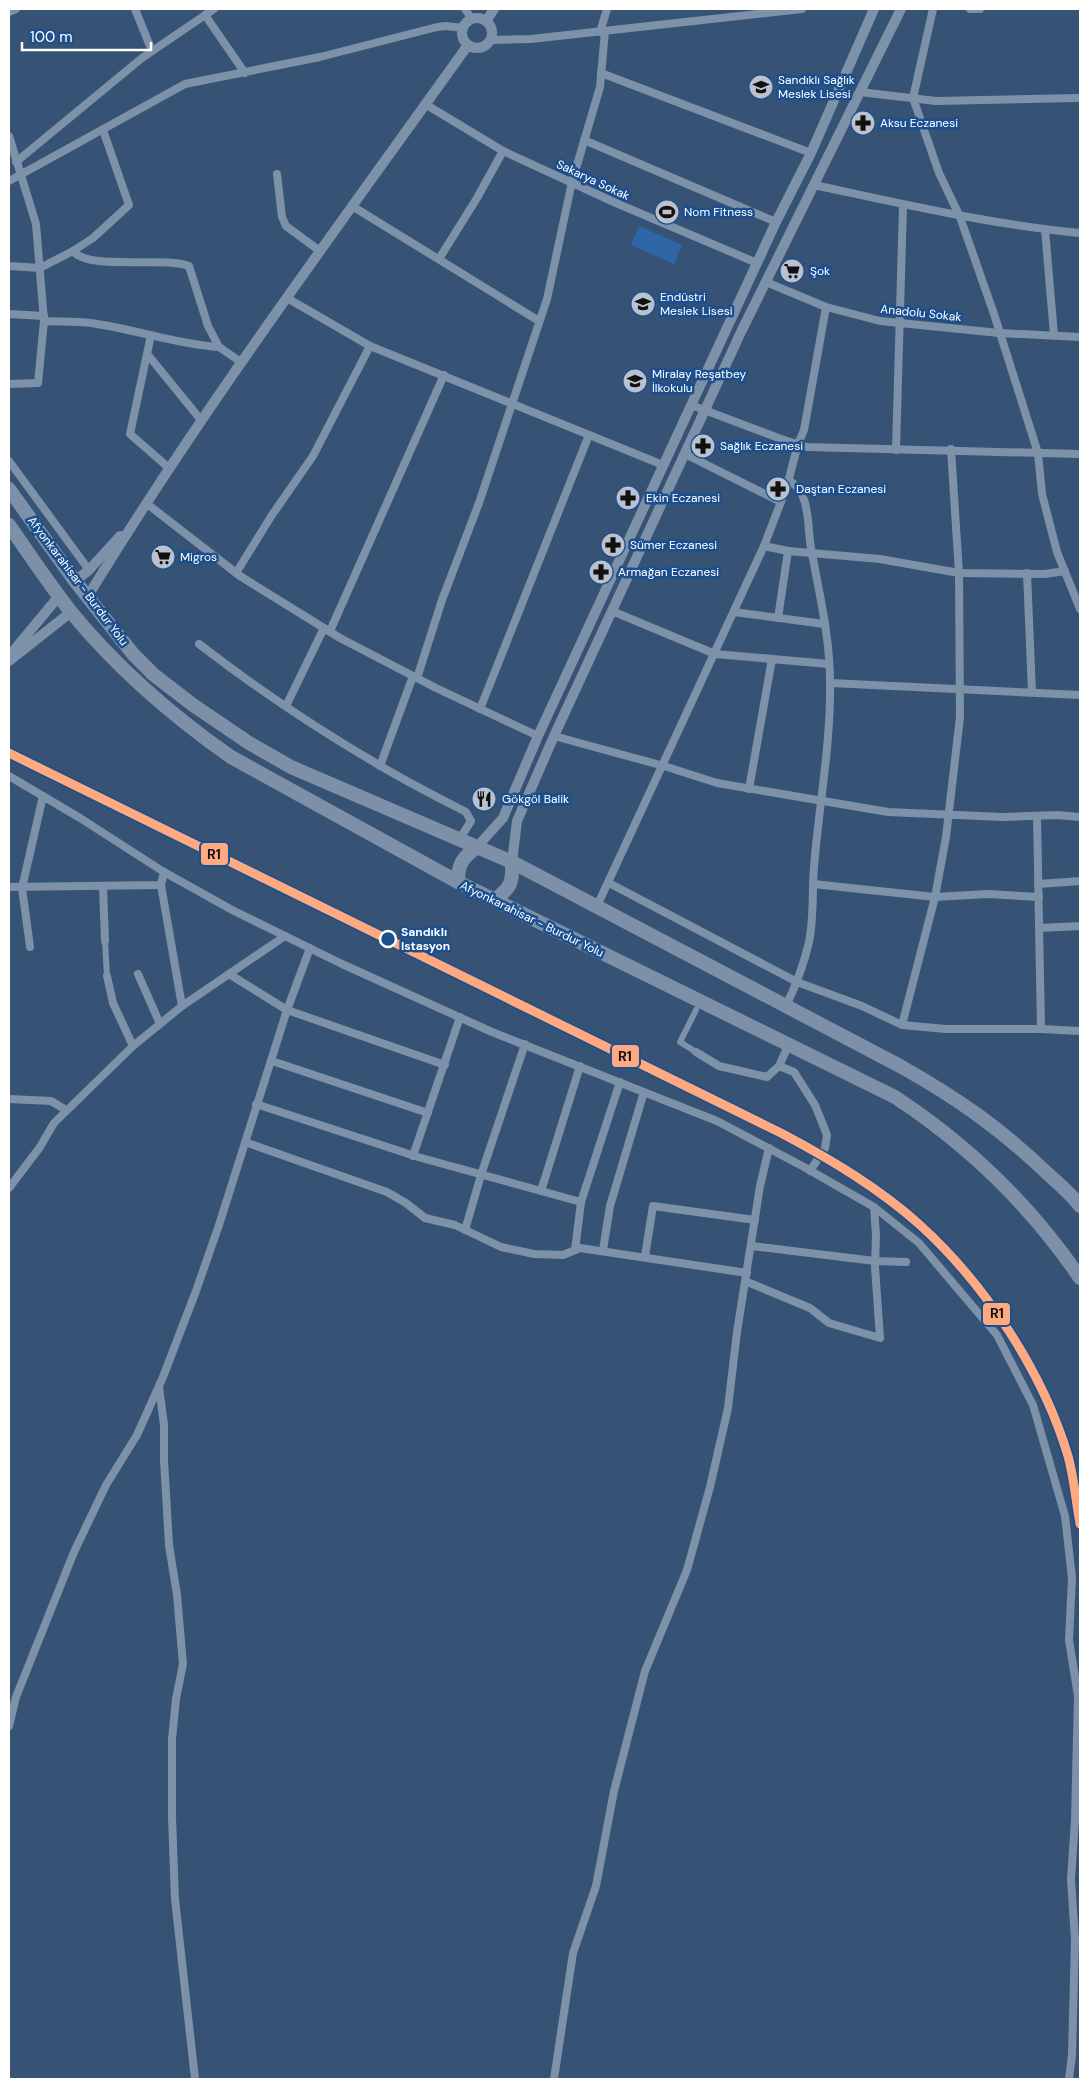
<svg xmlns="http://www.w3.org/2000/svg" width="1089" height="2088" font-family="'DM Sans',sans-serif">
<rect width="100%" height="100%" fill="#365274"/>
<path fill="#2f66a5" d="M 639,226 L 682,245 L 674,264 L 631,245 Z"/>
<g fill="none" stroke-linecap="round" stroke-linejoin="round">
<g stroke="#7d92a8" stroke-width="6">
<path d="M 105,941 L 107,976"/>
<path d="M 696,1052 L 680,1042 L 696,1010"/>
</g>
<g stroke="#7d92a8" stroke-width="8">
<path d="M 135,9 L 152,51"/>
<path d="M 465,9 L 472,19"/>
<path d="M 933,9 L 913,98 L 939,173 L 960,217 L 994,314 L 1038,453 L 1042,494 L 1057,552 L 1080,609"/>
<path d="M 970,9 L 980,9"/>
<path d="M 9,12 L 16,9"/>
<path d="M 205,15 L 245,73"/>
<path d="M 600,32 L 607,9"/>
<path d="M 490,40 L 531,39 L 802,9"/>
<path d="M 601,73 L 811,153"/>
<path d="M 860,92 L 936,101 L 1080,98"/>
<path d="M 425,104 L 503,151 L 616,203 L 757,263"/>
<path d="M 9,136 L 36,224 L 44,321 L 38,383 L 9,384"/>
<path d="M 584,140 L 776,222"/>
<path d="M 16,162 L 142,58 L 214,9"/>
<path d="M 277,174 L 282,217 L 286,226 L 320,251"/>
<path d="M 9,181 L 185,84 L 320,57 L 437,27 L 446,26 L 463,28"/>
<path d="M 814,185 C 903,204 988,224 1080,233"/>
<path d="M 352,206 L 539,321"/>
<path d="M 1045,229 L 1054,335"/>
<path d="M 73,251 C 88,271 164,256 189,266 L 208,326 L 219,347 L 241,362"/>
<path d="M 439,259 L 477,198 L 503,151"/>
<path d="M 9,266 L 40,268 L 73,251 L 93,238 L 129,205 L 103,130"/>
<path d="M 766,282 L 826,307 L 880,321 L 999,333 L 1080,337"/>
<path d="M 287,298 L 370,346 L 663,465"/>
<path d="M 9,314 L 44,316"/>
<path d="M 44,321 C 60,322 75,321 91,323 C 134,329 176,344 219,347"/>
<path d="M 151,335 L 130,434 L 169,468"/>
<path d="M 148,355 L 201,420"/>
<path d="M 691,405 L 784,440 L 807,447 L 1080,454"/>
<path d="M 896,450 L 903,205"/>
<path d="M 685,454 L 781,502"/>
<path d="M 9,461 L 89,570"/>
<path d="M 146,503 L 240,576 L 340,638 L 436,688 L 538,736"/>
<path d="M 764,546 L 788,551 L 880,559 L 959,573 L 1045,574 L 1065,571"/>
<path d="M 236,573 L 272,515 L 313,456 L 370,346"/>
<path d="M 1027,573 L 1032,692"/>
<path d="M 612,611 L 715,654 L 829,664"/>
<path d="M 734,612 L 824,624"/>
<path d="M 778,618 L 788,551"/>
<path d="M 330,631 L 444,375"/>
<path d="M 199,644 C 256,688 317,729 379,765 C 407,782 437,797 466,812 L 471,821 L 459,840"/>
<path d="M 417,678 L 442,600 L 479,503 L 547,299 L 572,182 L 600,87 L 605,31"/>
<path d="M 830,683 L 1080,695"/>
<path d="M 286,706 L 324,628"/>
<path d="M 480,709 L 589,435"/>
<path d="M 554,736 L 664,766 L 717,783 L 888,812 L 1002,817 L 1057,815 L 1080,817"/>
<path d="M 380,766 L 413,676"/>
<path d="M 9,776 L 80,818 L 164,872 L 234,911 L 342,964 L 492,1032 L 717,1121 L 804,1167 L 874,1207 L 919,1243 L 997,1335 L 1033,1405 L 1065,1516 L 1072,1578 L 1069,1640 L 1078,1696 L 1075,1820 L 1071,1879 L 1075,1940 L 1072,2055 L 1069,2079"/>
<path d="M 749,789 L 772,659"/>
<path d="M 1037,816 L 1041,1029"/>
<path d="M 609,883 L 797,982 L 862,1006 L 902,1025 L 946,1029 L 1041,1029 L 1080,1031"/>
<path d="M 813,884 L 935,897 L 988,894 L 1039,897"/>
<path d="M 1038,884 L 1080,881"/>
<path d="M 161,885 L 182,1006"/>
<path d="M 9,887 L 161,885 L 164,872"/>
<path d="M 103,887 L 105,941"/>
<path d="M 597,906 L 764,546 L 787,486 L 798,444 L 804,430 L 826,307"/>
<path d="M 1039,928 L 1080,926"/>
<path d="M 30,947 L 22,888 L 43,796"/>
<path d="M 138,974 L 160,1024"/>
<path d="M 229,974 L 287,1010 L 445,1065"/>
<path d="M 107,976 L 113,1003 L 133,1046"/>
<path d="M 786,1006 C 796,985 804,964 809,942 C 814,918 812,891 814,867 C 819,805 831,744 830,682 C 830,637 819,592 811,548 C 807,526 811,491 788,480"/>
<path d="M 902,1025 L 935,897 L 946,837 L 960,717 L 959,573 L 951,449"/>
<path d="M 696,1052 L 719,1066 L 767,1077 L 779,1066 L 788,1046"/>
<path d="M 272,1061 L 428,1113"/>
<path d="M 779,1066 L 794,1072 L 815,1105 L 827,1135 L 825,1148 L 810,1171"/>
<path d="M 9,1099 L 51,1101 L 66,1110"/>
<path d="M 256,1104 L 418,1157 L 581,1202"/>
<path d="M 245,1142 L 387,1192 L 406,1203 L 425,1218 L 455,1225 L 501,1247 L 534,1254 L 563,1255 L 580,1248 L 747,1273"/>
<path d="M 413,1156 L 460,1017"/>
<path d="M 9,1188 L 40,1147 L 54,1123 L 133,1046 L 182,1006 L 285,936"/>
<path d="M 541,1191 L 580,1066"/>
<path d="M 465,1230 L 481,1175 L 525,1044"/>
<path d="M 751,1246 L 875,1261 L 906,1262"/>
<path d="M 575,1250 L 581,1202 L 620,1082"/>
<path d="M 603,1250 L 610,1206 L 644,1092"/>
<path d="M 645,1256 L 653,1206 L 755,1220"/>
<path d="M 745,1281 L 810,1308 L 829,1323 L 880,1338 L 875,1267 L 876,1235 L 874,1207"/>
<path d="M 159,1387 L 164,1425 L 164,1460 L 169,1545 L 177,1595 L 183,1664 L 176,1699 L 172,1739 L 172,1817 L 175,1899 L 195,2079"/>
<path d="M 9,1726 L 16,1697 L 74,1552 L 106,1485 L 137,1435 L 163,1377 L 196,1291 L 219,1225 L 287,1010 L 310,948"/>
<path d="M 554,2079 L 573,1953 L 596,1886 L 614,1791 L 645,1671 L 687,1570 L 710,1487 L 728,1408 L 737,1332 L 760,1186 L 769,1148"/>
</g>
<g stroke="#7d92a8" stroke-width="10">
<circle cx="477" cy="33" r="15"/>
<path d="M 486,21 L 494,9"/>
<path d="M 75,581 L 89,570 L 120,536"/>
<path d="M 88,596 C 204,406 338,227 468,45"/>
<path d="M 10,655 L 59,596"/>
<path d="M 9,661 L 71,612"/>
<path d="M 476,848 L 503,818 L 538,736 L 776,222 L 811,153 L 874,9"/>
<path d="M 512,862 L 517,821 L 554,736 L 741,332 L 901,9"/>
</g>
<g stroke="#7e90a7" stroke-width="14">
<path d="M 9,489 L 75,581 L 133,654 L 154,675 L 193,705 L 249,743 L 291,767 L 512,862 L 900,1066 C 957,1098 1000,1128 1048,1174 C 1059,1184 1071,1194 1080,1206"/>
<path d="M 9,525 C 29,554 49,584 71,612 C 117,668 171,715 231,757 L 458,882 L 895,1097 C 968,1145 1031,1206 1080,1278"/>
<path d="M 458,882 C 458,865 462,858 476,848"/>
<path d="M 495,900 C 511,887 513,883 512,862"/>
</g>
<defs>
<path id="rail-1" d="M 9,753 L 781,1133 C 830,1159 879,1188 920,1225 C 985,1284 1043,1372 1068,1456 C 1074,1478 1076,1502 1080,1524"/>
</defs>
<use href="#rail-1" stroke="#1b4f8f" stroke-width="12"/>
<use href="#rail-1" stroke="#ffa980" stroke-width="9"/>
</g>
<defs>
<symbol id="school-disc" viewBox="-11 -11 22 22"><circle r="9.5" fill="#b9c2ce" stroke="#1b4f8f"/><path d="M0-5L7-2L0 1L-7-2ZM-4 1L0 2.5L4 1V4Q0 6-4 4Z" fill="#111"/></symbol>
<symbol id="pharmacy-disc" viewBox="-11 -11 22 22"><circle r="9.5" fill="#b9c2ce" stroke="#1b4f8f"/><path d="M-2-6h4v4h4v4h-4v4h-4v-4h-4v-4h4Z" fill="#111"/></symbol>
<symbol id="stadium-disc" viewBox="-11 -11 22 22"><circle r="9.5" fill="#b9c2ce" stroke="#1b4f8f"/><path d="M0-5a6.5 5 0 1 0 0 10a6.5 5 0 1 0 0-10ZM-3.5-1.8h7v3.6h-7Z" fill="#111"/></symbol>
<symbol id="supermarket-disc" viewBox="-11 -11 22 22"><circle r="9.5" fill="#b9c2ce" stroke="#1b4f8f"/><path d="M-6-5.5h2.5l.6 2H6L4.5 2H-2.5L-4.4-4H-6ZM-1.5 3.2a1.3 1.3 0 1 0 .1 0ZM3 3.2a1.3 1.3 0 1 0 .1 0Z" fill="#111"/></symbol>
<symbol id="restaurant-disc" viewBox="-11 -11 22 22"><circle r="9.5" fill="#b9c2ce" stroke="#1b4f8f"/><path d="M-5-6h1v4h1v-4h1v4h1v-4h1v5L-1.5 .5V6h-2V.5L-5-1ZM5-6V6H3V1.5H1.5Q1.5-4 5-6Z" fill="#111"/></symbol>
</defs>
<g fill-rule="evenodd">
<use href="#school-disc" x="747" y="73" width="28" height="28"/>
<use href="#pharmacy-disc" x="849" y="109" width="28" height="28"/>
<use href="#stadium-disc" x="653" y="198" width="28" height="28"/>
<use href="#supermarket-disc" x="778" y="257" width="28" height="28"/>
<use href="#school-disc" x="629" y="290" width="28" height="28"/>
<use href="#school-disc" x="621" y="367" width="28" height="28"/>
<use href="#pharmacy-disc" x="689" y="432" width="28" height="28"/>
<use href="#pharmacy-disc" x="764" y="475" width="28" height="28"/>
<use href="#pharmacy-disc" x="614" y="484" width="28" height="28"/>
<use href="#pharmacy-disc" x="599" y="531" width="28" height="28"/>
<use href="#supermarket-disc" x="149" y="543" width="28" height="28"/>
<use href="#pharmacy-disc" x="587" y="558" width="28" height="28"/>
<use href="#restaurant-disc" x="470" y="785" width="28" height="28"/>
</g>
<circle fill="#1b4f8f" stroke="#fff" stroke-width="2.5" cx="388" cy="939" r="8"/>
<g text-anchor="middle" stroke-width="5" stroke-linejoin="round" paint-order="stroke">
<g font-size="12" fill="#fff" stroke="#1b4f8f" text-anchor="start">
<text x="778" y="84">Sandıklı Sağlık<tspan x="778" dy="14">Meslek Lisesi</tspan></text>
<text x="880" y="127">Aksu Eczanesi</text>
<text x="684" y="216">Nom Fitness</text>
<text x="810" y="275">Şok</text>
<text x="660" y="301">Endüstri<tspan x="660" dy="14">Meslek Lisesi</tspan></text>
<text x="652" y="378">Miralay Reşatbey<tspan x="652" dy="14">İlkokulu</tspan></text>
<text x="720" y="450">Sağlık Eczanesi</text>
<text x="796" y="493">Daştan Eczanesi</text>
<text x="646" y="502">Ekin Eczanesi</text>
<text x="630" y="549">Sümer Eczanesi</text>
<text x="180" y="561">Migros</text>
<text x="618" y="576">Armağan Eczanesi</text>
<text x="502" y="803">Gökgöl Balik</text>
</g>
<g font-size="12" fill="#fff" stroke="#1b4f8f">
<text transform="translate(593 180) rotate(25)" y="4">Sakarya Sokak</text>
<text transform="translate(921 313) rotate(6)" y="4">Anadolu Sokak</text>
<text transform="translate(78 581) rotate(53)" y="4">Afyonkarahisar - Burdur Yolu</text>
<text transform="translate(532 919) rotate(26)" y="4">Afyonkarahisar - Burdur Yolu</text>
</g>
<g font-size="12" font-weight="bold" fill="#fff" stroke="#1b4f8f" text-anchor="start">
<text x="401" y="936">Sandıklı<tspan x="401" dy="14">Istasyon</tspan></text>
</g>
</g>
<g stroke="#1b4f8f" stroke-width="2">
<rect x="200" y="842" width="29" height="24" rx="5" fill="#ffa980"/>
<rect x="611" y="1044" width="29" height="24" rx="5" fill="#ffa980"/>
<rect x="982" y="1302" width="29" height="24" rx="5" fill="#ffa980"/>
</g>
<g font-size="14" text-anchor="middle" font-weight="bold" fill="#111">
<text x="214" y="859">R1</text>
<text x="625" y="1061">R1</text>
<text x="997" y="1318">R1</text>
</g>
<rect width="1089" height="2088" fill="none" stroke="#ffffff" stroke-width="20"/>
<path d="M22 42v8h129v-8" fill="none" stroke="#ffffff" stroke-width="2.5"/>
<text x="30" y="42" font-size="15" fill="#ffffff" stroke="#1b4f8f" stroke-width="4" paint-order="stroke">100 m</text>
</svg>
